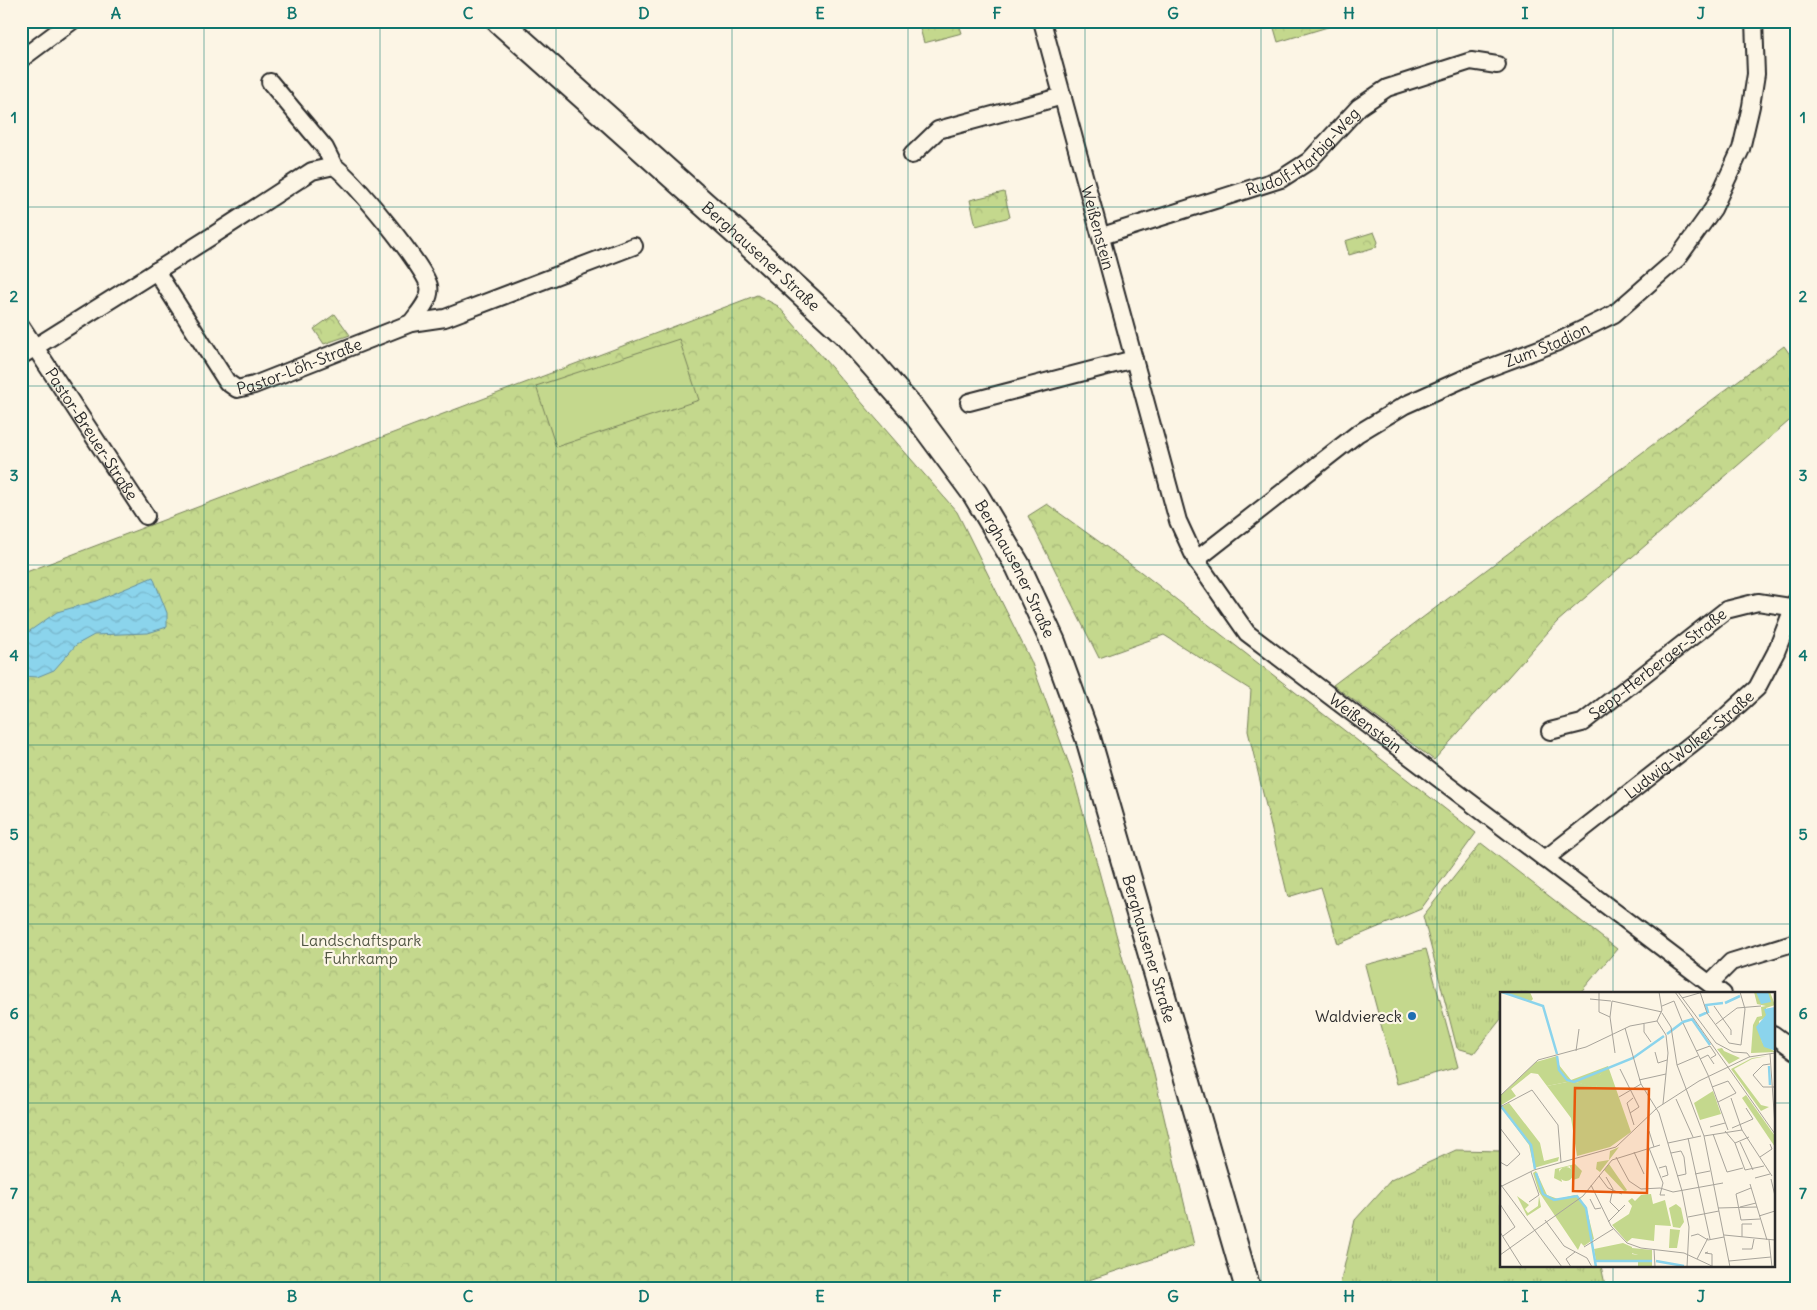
<svg xmlns="http://www.w3.org/2000/svg" width="1817" height="1310" font-family="Delius,sans-serif">
<defs>
<pattern id="grass-tufts" width="24" height="20" patternUnits="userSpaceOnUse" patternTransform="scale(1.25)"><rect width="24" height="20" fill="#c4d88d"/><path d="M3 7l-1-3M5 7V3M7 7l1-3M15 17l-1-3M17 17v-4M19 17l1-3" fill="none" stroke="#a9ba7a"/></pattern>
<pattern id="forest-crowns" width="20" height="18" patternUnits="userSpaceOnUse" patternTransform="scale(1.25)"><rect width="20" height="18" fill="#c4d88d"/><path d="M2 6a3 3 0 1 1 6 0M12 15a3 3 0 1 1 6 0" fill="none" stroke="#a9ba7a"/></pattern>
<pattern id="water-waves" width="16" height="10" patternUnits="userSpaceOnUse" patternTransform="scale(1.25)"><rect width="16" height="10" fill="#8bd4ec"/><path d="M0 5q4-4 8 0t8 0" fill="none" stroke="#78b6cb"/></pattern>
</defs>
<rect width="100%" height="100%" fill="#fcf5e5"/>
<filter id="ink" filterUnits="userSpaceOnUse"><feTurbulence type="fractalNoise" baseFrequency=".02" numOctaves="2"/><feDisplacementMap in="SourceGraphic" scale="10" xChannelSelector="R" yChannelSelector="G"/><feConvolveMatrix kernelMatrix="1 2 1 2 8 2 1 2 1" color-interpolation-filters="sRGB"/></filter>
<g filter="url(#ink)">
<g fill="url(#grass-tufts)" stroke="#78825c">
<path d="M 1481,843 L 1617,949 L 1579,994 L 1501,994 L 1501,1019 L 1474,1053 L 1457,1048 L 1423,916 Z"/>
<path d="M 1456,1150 L 1501,1151 L 1501,1266 L 1601,1266 L 1606,1289 L 1339,1289 L 1355,1220 L 1391,1180 Z"/>
</g>
<g fill="url(#forest-crowns)" stroke="#78825c">
<path d="M 918,21 L 958,21 L 962,33 L 924,43 Z"/>
<path d="M 1272,21 L 1329,21 L 1331,26 L 1278,42 Z"/>
<path d="M 1004,192 L 1010,217 L 976,226 L 970,200 Z"/>
<path d="M 1374,232 L 1378,242 L 1376,247 L 1349,255 L 1345,241 Z"/>
<path d="M 757,295 L 778,306 L 957,512 L 1031,661 L 1072,772 L 1153,1070 L 1194,1245 L 1062,1289 L 21,1289 L 21,574 Z"/>
<path d="M 335,314 L 350,335 L 324,344 L 314,329 Z"/>
<path d="M 1784,346 L 1796,363 L 1796,415 L 1557,622 L 1434,760 L 1333,685 Z"/>
<path d="M 1047,504 L 1141,572 L 1476,833 L 1421,909 L 1338,944 L 1321,887 L 1288,897 L 1248,731 L 1251,690 L 1164,635 L 1099,658 L 1028,516 Z"/>
</g>
<g fill="#c4d88d" stroke="#78825c">
<path d="M 679,339 L 699,400 L 556,447 L 536,386 Z"/>
<path d="M 1426,949 L 1458,1067 L 1397,1084 L 1365,965 Z"/>
</g>
<path fill="url(#water-waves)" stroke="#65909f" d="M 153,577 L 167,613 L 167,627 L 148,633 L 94,635 L 76,645 L 54,670 L 37,677 L 21,676 L 21,637 L 57,612 L 96,601 Z"/>
<g fill="none" stroke-linecap="round" stroke-linejoin="round">
<defs>
<g id="street">
<path id="s1" d="M 1042,21 L 1178,521 L 1196,560 L 1247,633 L 1723,994"/>
<path d="M 21,59 L 72,21"/>
<path d="M 270,82 L 325,148 L 334,166"/>
<path d="M 912,155 L 938,130 L 1063,96"/>
<path id="s2" d="M 1102,236 L 1281,179 L 1309,161 L 1359,107 L 1387,88 L 1471,61 L 1497,65"/>
<path id="s3" d="M 156,271 L 227,382 L 237,389 L 254,385 L 411,323 L 445,318 L 634,246"/>
<path id="s4" d="M 21,326 L 146,516"/>
<path d="M 21,356 L 212,236 L 312,171 L 334,166 C 352,178 424,266 429,286 C 432,299 418,313 411,323"/>
<path d="M 969,402 L 1134,359"/>
<path id="s5" d="M 1196,560 L 1357,434 L 1405,405 L 1481,371 L 1555,343 L 1614,314 L 1677,259 L 1713,209 L 1741,149 L 1751,106 L 1756,74 L 1754,21"/>
<path id="s6" d="M 1550,731 L 1582,723 L 1726,610 L 1758,602 L 1796,608"/>
<path id="s7" d="M 1545,859 L 1722,720 L 1757,688 L 1776,652 L 1796,601"/>
<path d="M 1710,983 L 1731,962 L 1796,942"/>
<path d="M 1773,1034 L 1796,1051"/>
</g>
<g id="secondary">
<path id="s8" d="M 499,21 L 751,246 L 846,334 L 912,409 L 955,467 L 975,494 L 1018,566 L 1053,642 L 1088,738 L 1248,1289"/>
</g>
</defs>
<use href="#street" stroke="#2b2b2b" stroke-width="20"/>
<use href="#secondary" stroke="#2b2b2b" stroke-width="28"/>
<use href="#street" stroke="#fcf5e5" stroke-width="16"/>
<use href="#secondary" stroke="#fcf5e5" stroke-width="24"/>
</g>
</g>
<path fill="none" stroke="#0f766e" stroke-width="1" stroke-opacity="0.55" d="M 204,21 L 204,1289M 380,21 L 380,1289M 556,21 L 556,1289M 732,21 L 732,1289M 908,21 L 908,1289M 1085,21 L 1085,1289M 1261,21 L 1261,1289M 1437,21 L 1437,1289M 1613,21 L 1613,994M 21,207 L 1796,207M 21,386 L 1796,386M 21,565 L 1796,565M 21,745 L 1796,745M 21,924 L 1796,924M 21,1103 L 1501,1103M 1773,1103 L 1796,1103M 1613,1266 L 1613,1289"/>
<circle fill="#1f6fb2" stroke="#fcf5e5" stroke-width="2" cx="1412" cy="1016" r="5"/>
<g text-anchor="middle" stroke-width="4.5" stroke-linejoin="round" paint-order="stroke">
<g font-size="16" fill="#2b2b2b" stroke="#fcf5e5">
<text dy="6" stroke="none"><textPath href="#s2" startOffset="221">Rudolf-Harbig-Weg</textPath></text>
<text dy="6" stroke="none"><textPath href="#s1" startOffset="214">Weißenstein</textPath></text>
<text dy="6" stroke="none"><textPath href="#s8" startOffset="352">Berghausener Straße</textPath></text>
<text dy="6" stroke="none"><textPath href="#s5" startOffset="415">Zum Stadion</textPath></text>
<text dy="6" stroke="none"><textPath href="#s3" startOffset="210">Pastor-Löh-Straße</textPath></text>
<text dy="6" stroke="none"><textPath href="#s4" startOffset="129">Pastor-Breuer-Straße</textPath></text>
<text dy="6" stroke="none"><textPath href="#s8" startOffset="758">Berghausener Straße</textPath></text>
<text dy="6" stroke="none"><textPath href="#s6" startOffset="129">Sepp-Herberger-Straße</textPath></text>
<text dy="6" stroke="none"><textPath href="#s1" startOffset="799">Weißenstein</textPath></text>
<text dy="6" stroke="none"><textPath href="#s7" startOffset="184">Ludwig-Wolker-Straße</textPath></text>
<text dy="6" stroke="none"><textPath href="#s8" startOffset="1162">Berghausener Straße</textPath></text>
</g>
<g font-size="16" fill="#515644" stroke="#fcf5e5">
<text x="361" y="946">Landschaftspark<tspan x="361" dy="18">Fuhrkamp</tspan></text>
</g>
<g font-size="16" fill="#2b2b2b" stroke="#fcf5e5" text-anchor="end">
<text x="1402" y="1022">Waldviereck</text>
</g>
</g>
<g transform="translate(1500 992)">
<rect width="275" height="275" fill="#fcf5e5"/>
<path d="M 222,56 L 224,59 L 240,66 L 229,72 L 217,57 ZM 57,64 L 59,73 L 71,88 L 108,74 L 107,78 L 100,83 L 96,96 L 72,89 L 47,94 L 38,82 L 31,81 L 11,97 L 16,104 L 0,114 L 0,104 L 36,70 ZM 267,64 L 252,67 L 234,77 L 261,113 L 269,115 L 261,119 L 231,77 L 252,66 ZM 9,111 L 40,151 L 44,169 L 59,165 L 58,169 L 34,176 L 29,153 L 1,115 ZM 75,172 L 82,179 L 79,186 L 73,188 L 70,174 L 59,177 L 62,190 L 54,186 L 55,177 ZM 123,251 L 132,255 L 132,262 L 138,263 L 138,268 L 96,269 L 94,257 Z" fill="#c4d88d"/>
<path d="M 2,0 L 30,0 L 33,7 L 31,9 ZM 254,0 L 270,0 L 275,13 L 266,16 L 266,25 L 259,29 L 262,50 L 275,60 L 251,61 L 253,33 L 257,25 L 262,24 L 261,15 L 266,14 L 257,12 ZM 108,74 L 131,140 L 110,155 L 77,164 L 71,126 L 47,94 L 72,89 L 96,95 L 98,85 ZM 119,155 L 100,180 L 96,177 L 97,170 L 109,168 L 110,159 ZM 109,172 L 127,198 L 125,200 L 104,178 ZM 36,179 L 47,203 L 58,207 L 75,203 L 86,214 L 94,247 L 84,254 L 81,251 L 78,258 L 39,200 L 33,181 ZM 151,202 L 153,212 L 165,208 L 171,234 L 155,233 L 154,249 L 132,246 L 127,250 L 112,233 L 129,222 L 132,214 L 128,209 L 132,206 L 135,209 L 141,203 ZM 17,204 L 29,213 L 25,217 L 28,221 L 38,214 L 39,204 L 41,215 L 27,224 Z" fill="#c4d88d"/>
<path d="M 213,99 L 221,122 L 200,128 L 194,111 Z" fill="#c4d88d"/>
<path d="M 246,103 L 275,144 L 275,155 L 242,106 Z" fill="#c4d88d"/>
<path d="M59 182a7 7 0 1 1 14 0a7 7 0 1 1-14 0ZM 163,211 L 169,230 L 154,233 L 150,214 L 156,213 L 158,216 L 158,212 ZM 176,212 L 181,216 L 184,230 L 180,236 L 173,235 L 169,216 ZM 170,237 L 180,238 L 177,256 L 169,256 ZM 132,256 L 152,258 L 152,275 L 138,275 L 138,263 L 128,260 Z" fill="#c4d88d"/>
<path d="M 268,0 L 271,10 L 261,12 L 256,0 ZM 275,15 L 275,58 L 273,58 L 264,55 L 256,35 L 266,23 L 264,17 Z" fill="#8bd4ec"/>
<path fill="none" stroke="#8bd4ec" stroke-width="2.5" d="M 2,0 L 43,14 L 57,62M 225,11 L 240,4M 199,24 L 208,20 L 206,13 L 223,11M 192,27 L 210,53M 167,42 L 183,30 L 193,27M 57,64 L 59,78 L 67,88 L 74,90 L 133,66 L 164,44M 269,74 L 270,93M 0,113 L 31,153 L 35,177M 36,181 L 43,202 L 54,208 L 77,204 L 86,216 L 96,275M 94,269 L 152,269M 156,269 L 184,274"/>
<path fill="none" stroke="#a8a49b" stroke-width="1" d="M 99,0 L 99,20 L 110,25M 159,0 L 162,18 L 157,29 L 166,43 L 168,61M 175,0 L 275,142M 178,0 L 216,51 L 233,60 L 247,61 L 250,65M 200,0 L 207,21 L 229,51 L 241,53 L 245,17 L 240,0M 182,6 L 203,0M 90,7 L 111,9M 112,9 L 110,25 L 115,61M 112,9 L 162,20M 162,14 L 174,9 L 182,29M 214,14 L 223,27M 162,21 L 171,35 L 177,73 L 204,144 L 230,275M 223,27 L 231,38 L 231,43M 183,31 L 208,83 L 228,138M 144,32 L 144,40 L 151,50M 216,32 L 237,16 L 261,14M 125,36 L 141,92 L 159,121 L 182,199 L 189,235 L 187,275M 76,59 L 79,37M 196,59 L 210,54 L 216,63 L 211,66M 155,60 L 158,71 L 167,68M 270,62 L 275,134M 200,67 L 208,63 L 214,72M 270,72 L 263,73 L 253,83 L 263,95 L 275,95M 177,73 L 198,64M 120,77 L 139,115 L 130,121M 139,88 L 166,82M 212,95 L 228,89 L 236,101 L 218,110M 0,104 L 38,68 L 86,55 L 130,34 L 157,29M 119,105 L 141,92M 133,106 L 127,111 L 134,133M 231,106 L 242,138M 176,107 L 193,145M 163,112 L 168,61M 0,115 L 32,98 L 58,133 L 61,170M 210,135 L 225,131M 0,136 L 20,162 L 7,174 L 0,170M 232,136 L 253,127 L 246,116M 149,139 L 154,155M 225,139 L 235,151 L 245,178 L 264,174M 213,142 L 227,180 L 243,176M 204,144 L 242,138 L 272,184M 188,146 L 210,247M 240,150 L 253,178M 168,151 L 201,144M 235,151 L 249,145M 149,156 L 163,191 L 160,203 L 165,203M 134,160 L 144,182M 171,161 L 181,159 L 184,165 L 186,182 L 177,184M 116,165 L 129,189 L 141,197 L 160,196 L 173,200 L 223,191M 260,165 L 272,157 L 270,152M 159,176 L 166,174 L 168,183 L 162,185M 195,182 L 210,179M 99,184 L 108,196 L 122,202M 106,185 L 113,197 L 110,210 L 119,219M 255,186 L 270,182M 271,187 L 275,204M 250,192 L 267,248M 1,193 L 62,275M 91,193 L 111,234 L 127,251 L 141,256 L 184,261 L 214,275M 0,195 L 34,178 L 116,155 L 157,116 L 199,89 L 249,65 L 275,61M 251,196 L 236,202 L 241,228 L 260,227M 90,207 L 95,217 L 101,216M 29,210 L 39,203 L 31,180M 0,212 L 15,235 L 3,244M 240,215 L 256,211M 218,216 L 257,215M 259,224 L 275,219M 188,225 L 219,219M 45,228 L 64,254 L 87,266 L 92,275M 108,230 L 125,213M 0,240 L 22,275M 224,243 L 275,248M 191,244 L 198,242 L 208,248 L 224,245M 242,245 L 242,232 L 252,232M 269,248 L 272,275M 84,255 L 113,237M 154,257 L 155,275M 242,257 L 252,257 L 254,247M 208,260 L 205,261 L 212,262 L 212,274M 0,263 L 83,204 L 112,168 L 160,153M 197,267 L 208,246M 229,269 L 271,265M 71,275 L 66,267 L 75,260"/>
<path fill="#e8590c" fill-opacity="0.15" stroke="#e8590c" stroke-width="2.5" d="M 75,96 L 149,97 L 147,201 L 73,199 Z"/>
<rect width="275" height="275" fill="none" stroke="#2b2b2b" stroke-width="2.5"/>
</g>
<rect width="1817" height="1310" fill="none" stroke="#fcf5e5" stroke-width="55"/>
<rect x="28" y="28" width="1762" height="1254" fill="none" stroke="#0f766e" stroke-width="2"/>
<g font-size="16" text-anchor="middle" font-weight="bold" fill="#0f766e">
<text x="116" y="19">A</text>
<text x="292" y="19">B</text>
<text x="468" y="19">C</text>
<text x="644" y="19">D</text>
<text x="820" y="19">E</text>
<text x="997" y="19">F</text>
<text x="1173" y="19">G</text>
<text x="1349" y="19">H</text>
<text x="1525" y="19">I</text>
<text x="1701" y="19">J</text>
<text x="14" y="123">1</text>
<text x="1803" y="123">1</text>
<text x="14" y="302">2</text>
<text x="1803" y="302">2</text>
<text x="14" y="481">3</text>
<text x="1803" y="481">3</text>
<text x="14" y="661">4</text>
<text x="1803" y="661">4</text>
<text x="14" y="840">5</text>
<text x="1803" y="840">5</text>
<text x="14" y="1019">6</text>
<text x="1803" y="1019">6</text>
<text x="14" y="1199">7</text>
<text x="1803" y="1199">7</text>
<text x="116" y="1302">A</text>
<text x="292" y="1302">B</text>
<text x="468" y="1302">C</text>
<text x="644" y="1302">D</text>
<text x="820" y="1302">E</text>
<text x="997" y="1302">F</text>
<text x="1173" y="1302">G</text>
<text x="1349" y="1302">H</text>
<text x="1525" y="1302">I</text>
<text x="1701" y="1302">J</text>
</g>
</svg>
